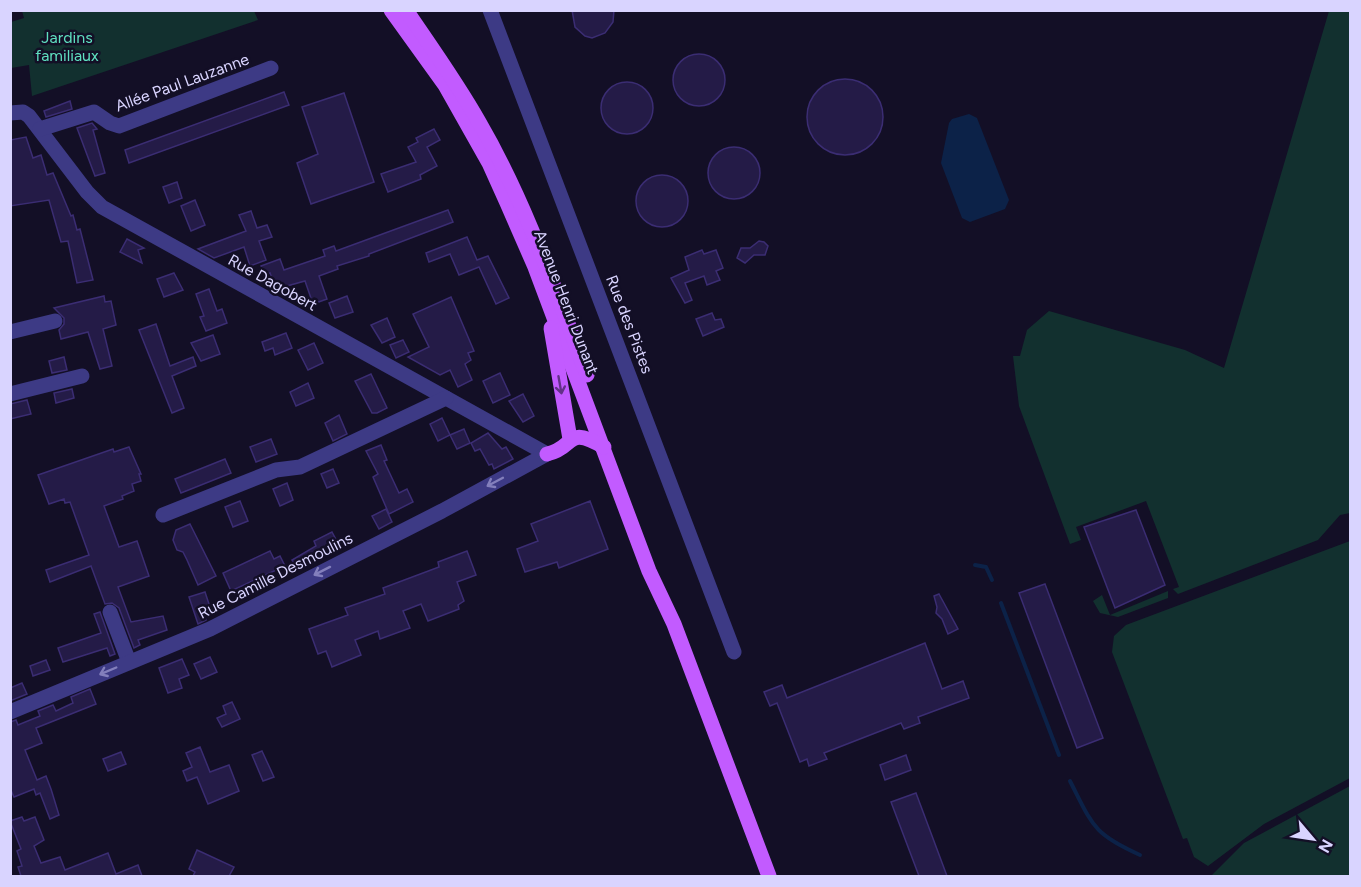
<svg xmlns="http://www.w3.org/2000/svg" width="1361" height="887" font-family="Figtree,sans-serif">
<rect width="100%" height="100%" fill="#130f26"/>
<g fill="#12302f">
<path d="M 254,11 L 258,20 L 32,96 L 29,65 L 11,68 L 11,22 L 24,18 L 22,11 Z"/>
<path d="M 1329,11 L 1350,11 L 1350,513 L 1340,515 L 1318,540 L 1178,594 L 1173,589 L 1179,587 L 1146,501 L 1076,527 L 1081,540 L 1070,544 L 1019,406 L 1013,356 L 1020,356 L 1027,330 L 1049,311 L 1185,350 L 1224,368 Z"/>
<path d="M 1350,541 L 1350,778 L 1264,824 L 1208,866 L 1194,857 L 1187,838 L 1183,839 L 1112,652 L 1114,636 L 1126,625 Z"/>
<path d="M 1168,591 L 1168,598 L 1118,617 L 1100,613 L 1093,601 L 1102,595 L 1110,615 Z"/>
<path d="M 1350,786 L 1350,876 L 1211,876 L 1244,843 Z"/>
</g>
<path fill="#0c2248" d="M 969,114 L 977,118 L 1009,200 L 1005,209 L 970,222 L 962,218 L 941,163 L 949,123 L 952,119 Z"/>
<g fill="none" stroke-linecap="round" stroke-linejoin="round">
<g stroke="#0c2248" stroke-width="4">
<path d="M 975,565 L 986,567 L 992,580"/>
<path d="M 1001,603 L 1059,755"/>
<path d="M 1070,781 C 1093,826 1093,834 1140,855"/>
</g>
</g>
<g fill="#241b47" stroke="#3b2d73" stroke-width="1.5">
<path d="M 572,10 L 614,10 L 613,22 L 605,33 L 592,38 L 585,36 L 575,27 Z"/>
<circle cx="699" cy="80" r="26"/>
<circle cx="845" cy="117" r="38"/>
<circle cx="627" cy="108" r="26"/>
<path d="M 284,92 L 289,105 L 129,163 L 125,150 Z"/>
<path d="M 344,93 L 374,182 L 311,204 L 297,163 L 318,154 L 302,107 Z"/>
<path d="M 70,101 L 72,109 L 46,117 L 44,111 Z"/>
<path d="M 92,123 L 97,129 L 93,130 L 105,173 L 95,176 L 77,128 Z"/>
<path d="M 434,129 L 440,140 L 427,147 L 437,166 L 420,175 L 421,179 L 388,192 L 381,174 L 416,162 L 408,147 L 418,142 L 416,138 Z"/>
<path d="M 26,137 L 33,158 L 41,155 L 47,175 L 53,173 L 71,216 L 73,215 L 77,230 L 80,229 L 93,280 L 77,283 L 68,241 L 61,242 L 49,200 L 10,206 L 10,140 Z"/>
<circle cx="734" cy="173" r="26"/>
<circle cx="662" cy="201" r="26"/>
<path d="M 177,182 L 182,198 L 169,203 L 163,187 Z"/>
<path d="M 195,200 L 205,225 L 191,231 L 181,206 Z"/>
<path d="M 448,210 L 453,222 L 369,254 L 369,256 L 337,266 L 338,269 L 319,276 L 327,299 L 313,304 L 305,281 L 276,289 L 270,273 L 264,275 L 261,266 L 280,259 L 284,270 L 325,256 L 323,250 L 334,246 L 336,251 Z"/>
<path d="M 251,211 L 257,228 L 267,225 L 272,237 L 259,241 L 266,260 L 250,266 L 244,247 L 214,258 L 198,249 L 246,231 L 239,215 Z"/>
<path d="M 467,237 L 477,260 L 488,256 L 509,298 L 496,304 L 479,267 L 459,275 L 450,254 L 429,262 L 426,253 Z"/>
<path d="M 127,239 L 144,248 L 138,250 L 142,263 L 120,252 Z"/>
<path d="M 759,241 L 764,242 L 768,246 L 765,255 L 754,255 L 745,263 L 737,258 L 741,248 L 750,248 Z"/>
<path d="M 702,250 L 704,254 L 716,250 L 723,268 L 716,271 L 720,280 L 707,285 L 704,276 L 685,283 L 692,300 L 685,303 L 671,278 L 689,270 L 685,257 Z"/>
<path d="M 174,273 L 183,290 L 164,297 L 157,279 Z"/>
<path d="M 209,289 L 217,311 L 222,309 L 227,323 L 206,331 L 200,317 L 204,316 L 196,294 Z"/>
<path d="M 104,296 L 105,302 L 111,301 L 116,325 L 103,329 L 112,366 L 100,369 L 88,332 L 61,339 L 59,330 L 64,324 L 64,318 L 54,308 Z"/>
<path d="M 347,296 L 353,312 L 335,318 L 329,303 Z"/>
<path d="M 451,297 L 474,351 L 468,353 L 471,360 L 465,364 L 472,380 L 458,387 L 450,370 L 440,375 L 408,357 L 429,347 L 413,314 Z"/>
<path d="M 712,313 L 715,320 L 721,319 L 724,327 L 703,336 L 696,319 Z"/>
<path d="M 387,318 L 395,337 L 382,343 L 371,325 Z"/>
<path d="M 156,324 L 170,366 L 193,357 L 196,366 L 172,376 L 184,408 L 172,413 L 139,330 Z"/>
<path d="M 286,333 L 292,348 L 275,355 L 273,348 L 265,351 L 262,342 Z"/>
<path d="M 213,335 L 220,354 L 201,361 L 191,343 Z"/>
<path d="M 403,340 L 409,352 L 396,358 L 390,345 Z"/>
<path d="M 314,343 L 323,363 L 308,370 L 298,350 Z"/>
<path d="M 64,357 L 67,370 L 52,373 L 49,361 Z"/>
<path d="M 500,373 L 510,395 L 493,403 L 483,381 Z"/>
<path d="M 371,374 L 387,408 L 377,413 L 372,413 L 355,381 Z"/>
<path d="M 308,383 L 314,398 L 296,406 L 290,392 Z"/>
<path d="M 72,389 L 74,398 L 56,403 L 54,393 Z"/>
<path d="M 523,394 L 534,416 L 523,422 L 509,401 Z"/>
<path d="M 27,400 L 31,414 L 10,419 L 10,404 Z"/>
<path d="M 339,415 L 347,434 L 333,441 L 325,423 Z"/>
<path d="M 442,418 L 450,435 L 438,441 L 430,424 Z"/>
<path d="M 464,429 L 470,443 L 457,449 L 450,435 Z"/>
<path d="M 488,433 L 502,449 L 506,447 L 513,459 L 494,469 L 492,464 L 489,465 L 480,449 L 475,451 L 471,443 Z"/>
<path d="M 271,439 L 277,454 L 256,462 L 250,447 Z"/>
<path d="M 381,445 L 387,460 L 384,461 L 399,493 L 407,489 L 413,502 L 389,514 L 373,477 L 378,474 L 366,451 Z"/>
<path d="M 129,447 L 141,474 L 139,474 L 141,481 L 132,484 L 134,491 L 122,496 L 123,499 L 104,506 L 119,547 L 137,541 L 149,576 L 118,587 L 131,622 L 163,616 L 167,630 L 138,640 L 140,645 L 134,648 L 119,608 L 112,603 L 105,604 L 91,566 L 50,582 L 46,570 L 89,555 L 70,502 L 65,503 L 64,499 L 49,504 L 38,475 L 113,449 L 114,452 Z"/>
<path d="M 225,459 L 231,473 L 181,493 L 175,479 Z"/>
<path d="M 333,469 L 339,483 L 327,488 L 321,474 Z"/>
<path d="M 287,483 L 293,500 L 280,506 L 273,489 Z"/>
<path d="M 240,501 L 248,521 L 233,527 L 225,507 Z"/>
<path d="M 590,501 L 608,549 L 559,568 L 557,562 L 525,572 L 517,549 L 538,541 L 531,524 Z"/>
<path d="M 386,509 L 392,522 L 379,529 L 372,516 Z"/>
<path d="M 1136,510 L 1165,585 L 1115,608 L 1084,527 Z"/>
<path d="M 190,524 L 216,576 L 198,585 L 187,560 L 183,552 L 177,550 L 173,540 L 176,530 Z"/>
<path d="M 332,532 L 340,547 L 297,569 L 292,560 L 316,546 L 314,541 Z"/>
<path d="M 270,551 L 274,559 L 280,556 L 285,566 L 231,591 L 223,573 Z"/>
<path d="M 467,551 L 476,575 L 457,582 L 464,601 L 458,605 L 459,609 L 428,621 L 421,604 L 403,611 L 410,628 L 380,639 L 378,631 L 355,640 L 361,655 L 332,667 L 326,651 L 318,654 L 309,629 L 348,615 L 345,608 L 385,594 L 383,588 L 439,567 L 438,562 Z"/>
<path d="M 1045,584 L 1103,738 L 1077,748 L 1019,593 Z"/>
<path d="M 205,592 L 210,607 L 203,609 L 206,620 L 198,624 L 189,597 Z"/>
<path d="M 939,594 L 958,629 L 948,634 L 942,619 L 936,613 L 937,607 L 934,596 Z"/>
<path d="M 100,612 L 115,654 L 110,656 L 107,648 L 63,662 L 58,648 L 101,633 L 94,614 Z"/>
<path d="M 925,643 L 942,689 L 963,681 L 969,698 L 918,717 L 920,723 L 904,729 L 901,723 L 824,753 L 827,759 L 809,766 L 807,759 L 800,762 L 777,703 L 770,706 L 764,692 L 782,685 L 787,698 Z"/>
<path d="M 210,657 L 217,672 L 201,679 L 194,664 Z"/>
<path d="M 182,659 L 189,675 L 179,679 L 182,688 L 168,693 L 159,668 Z"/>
<path d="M 46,660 L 50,670 L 33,676 L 30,666 Z"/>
<path d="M 22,683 L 27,694 L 10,701 L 10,688 Z"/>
<path d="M 90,689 L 96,704 L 36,728 L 42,743 L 25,750 L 37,780 L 46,776 L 51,789 L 59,815 L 50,819 L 40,793 L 36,795 L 34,789 L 14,797 L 10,788 L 10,722 L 16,720 L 18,725 L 40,716 L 38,711 L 53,705 L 56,711 L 73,703 L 71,697 Z"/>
<path d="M 232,702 L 240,719 L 222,727 L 217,718 L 226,714 L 223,706 Z"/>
<path d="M 200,747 L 210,772 L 229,765 L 239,791 L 208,804 L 197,777 L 187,781 L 183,771 L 192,767 L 186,753 Z"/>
<path d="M 262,751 L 274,777 L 263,781 L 252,755 Z"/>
<path d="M 121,752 L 126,764 L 108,771 L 103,759 Z"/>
<path d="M 906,755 L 911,770 L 885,780 L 880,765 Z"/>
<path d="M 916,793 L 947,876 L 919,876 L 891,802 Z"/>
<path d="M 22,817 L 24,821 L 35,817 L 44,840 L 34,846 L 41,863 L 60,857 L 65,870 L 108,853 L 116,874 L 138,865 L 142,876 L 21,876 L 18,867 L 22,866 L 17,851 L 21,849 L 10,821 Z"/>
<path d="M 197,850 L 234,867 L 229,876 L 193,876 L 195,872 L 189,869 Z"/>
</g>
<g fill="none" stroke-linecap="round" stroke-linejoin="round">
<g stroke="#3d3a85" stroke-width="15">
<path d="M 490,10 L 734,652"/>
<path d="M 10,113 L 23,112 L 29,116 L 87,192 L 102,207 L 547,454"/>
<path d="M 40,129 L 94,112 L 110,123 L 119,126 L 271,68"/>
<path d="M 10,332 L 55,321"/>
<path d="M 10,394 L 82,376"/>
<path d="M 163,515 L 276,470 L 300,467 L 446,398"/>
<path d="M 110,612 L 129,662"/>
<path d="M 10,712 L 210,629 L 442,511 L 547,454"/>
</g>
<g stroke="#c25bff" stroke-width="15">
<path d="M 391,10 L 445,85 L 489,163 L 507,203 L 535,267 L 649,571 L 674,624 L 769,876"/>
<path d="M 406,10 C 431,47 457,83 479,122 C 525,201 555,289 587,375"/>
<path d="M 551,328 L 570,439"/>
<path d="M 547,454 C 576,448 565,424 604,447"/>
</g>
</g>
<defs><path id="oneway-shaft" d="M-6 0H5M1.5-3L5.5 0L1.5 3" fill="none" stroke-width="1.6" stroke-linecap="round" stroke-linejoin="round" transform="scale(1.5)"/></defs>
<use stroke="#623188" href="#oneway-shaft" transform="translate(560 385) rotate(80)"/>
<g stroke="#837fbc">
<use href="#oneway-shaft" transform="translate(495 482) rotate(152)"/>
<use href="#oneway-shaft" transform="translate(322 571) rotate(153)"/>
<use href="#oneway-shaft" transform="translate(108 671) rotate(157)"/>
</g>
<g text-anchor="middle" stroke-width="5" stroke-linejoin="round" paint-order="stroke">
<g font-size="16" fill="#5fe0c0" stroke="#130f26">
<text x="67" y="43">Jardins<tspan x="67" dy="18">familiaux</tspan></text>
</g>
<g font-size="16" fill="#d9d4ff" stroke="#130f26">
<text transform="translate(182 82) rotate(-20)" y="6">Allée Paul Lauzanne</text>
<text transform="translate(273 282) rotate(29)" y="6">Rue Dagobert</text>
<text transform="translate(567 302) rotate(69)" y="6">Avenue Henri Dunant</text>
<text transform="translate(630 324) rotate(69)" y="6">Rue des Pistes</text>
<text transform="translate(275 575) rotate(-27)" y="6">Rue Camille Desmoulins</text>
</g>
</g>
<rect width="1361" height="887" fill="none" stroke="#d9d4ff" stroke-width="24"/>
<g transform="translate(1313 839) rotate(119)" stroke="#130f26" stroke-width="4.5" paint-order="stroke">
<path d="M0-4.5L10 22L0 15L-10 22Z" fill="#d9d4ff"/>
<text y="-9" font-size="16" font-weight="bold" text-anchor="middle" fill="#d9d4ff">N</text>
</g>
</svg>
